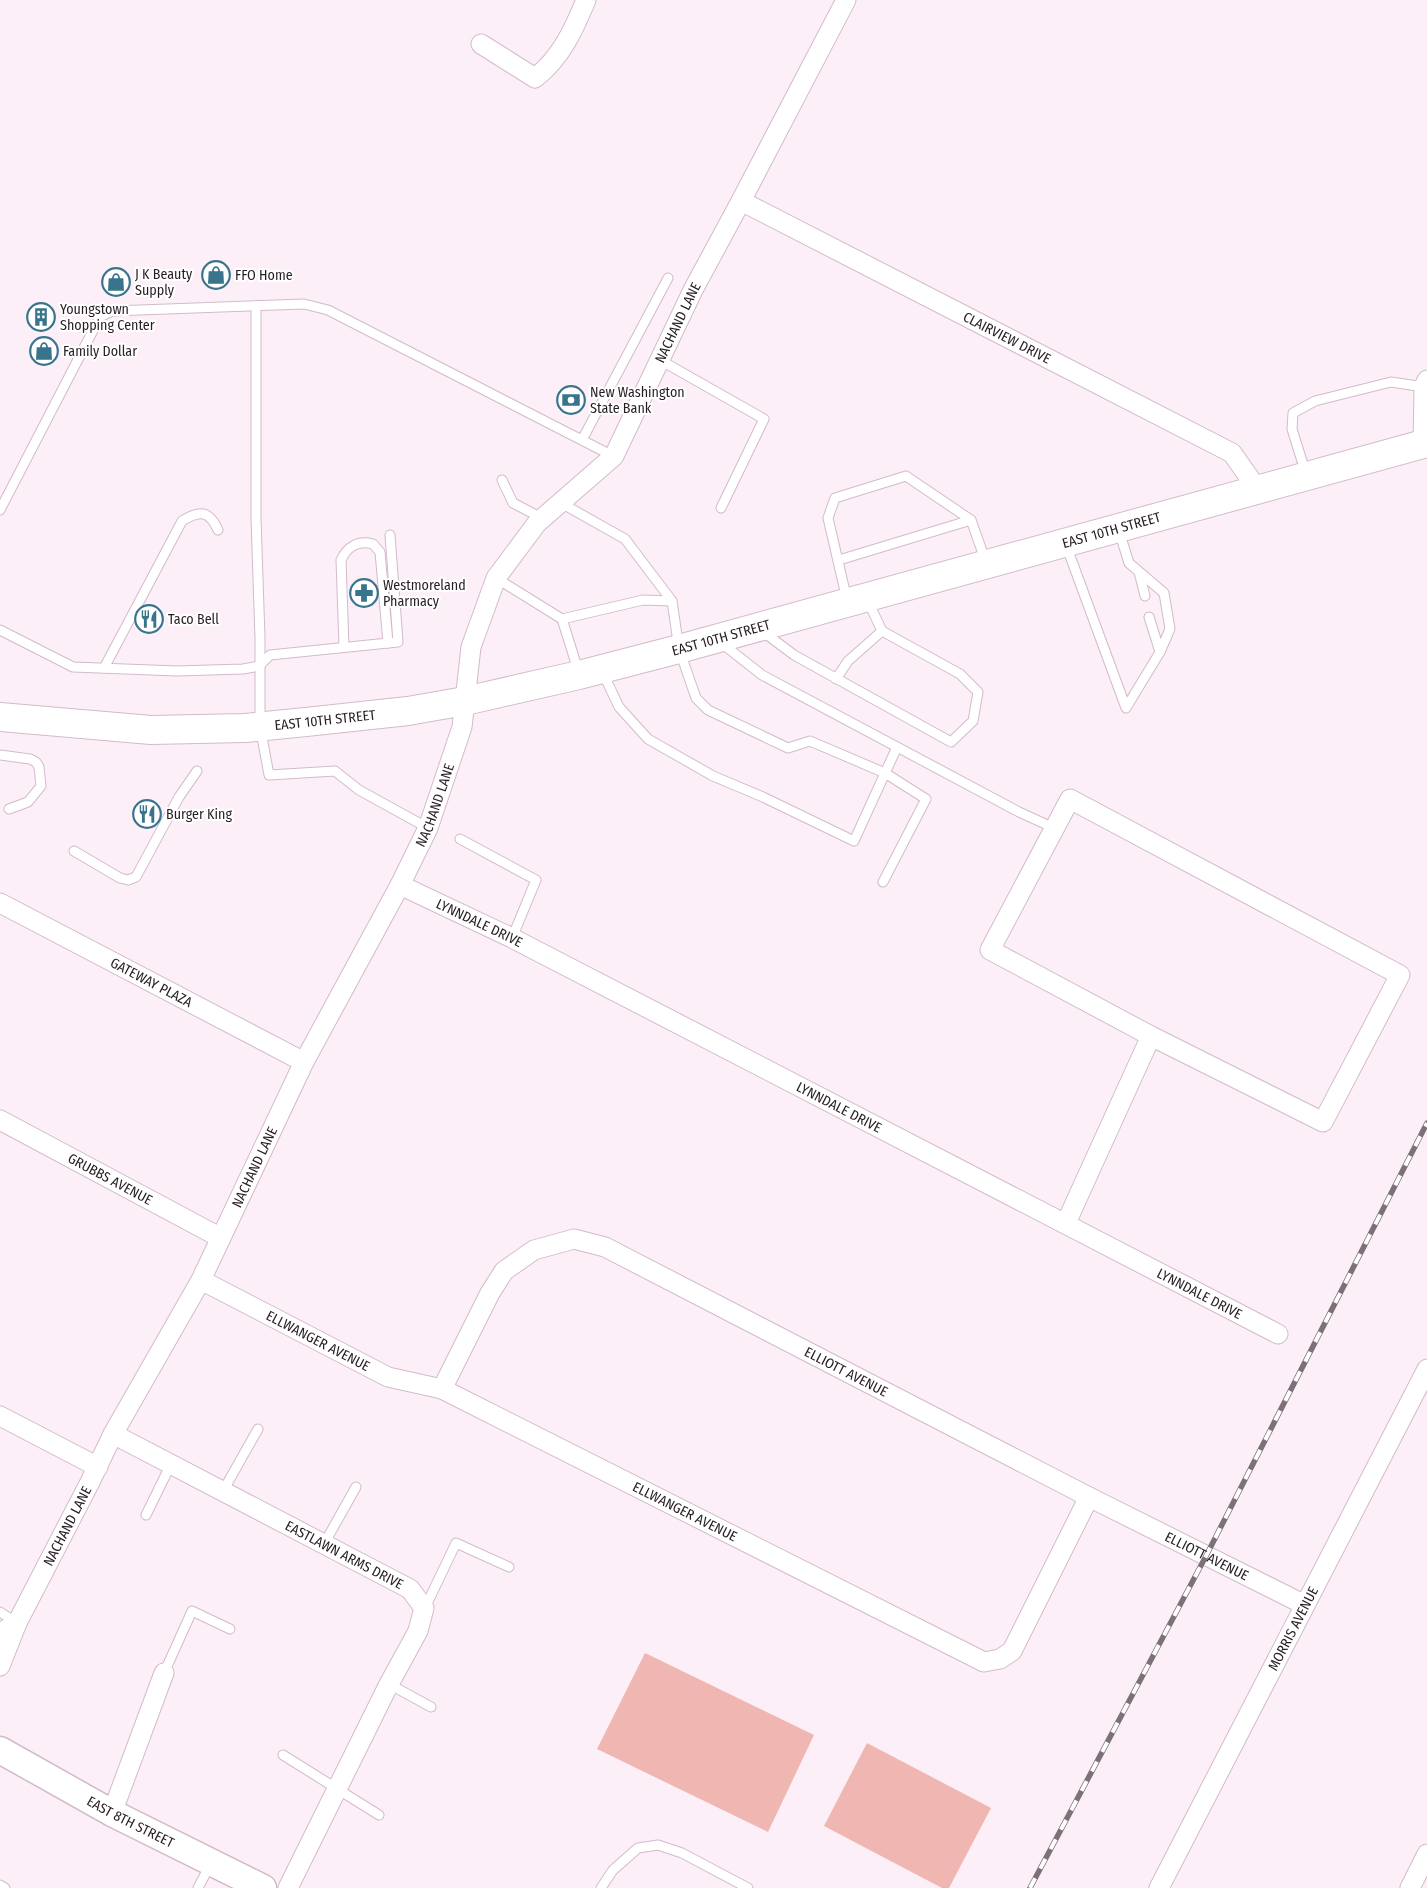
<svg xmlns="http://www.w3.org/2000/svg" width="1427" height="1888" font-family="'Fira Sans Condensed',sans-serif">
<rect width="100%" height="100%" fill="#fdeff8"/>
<g fill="#f0b6b1">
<path d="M 645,1653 L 814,1735 L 768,1832 L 597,1749 Z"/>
<path d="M 867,1743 L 991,1808 L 949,1888 L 942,1888 L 824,1826 Z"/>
</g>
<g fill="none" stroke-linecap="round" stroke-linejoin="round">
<defs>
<g id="service">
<path d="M 256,306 L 256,519 L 260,638 L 260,726 L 269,775 L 335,771 L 359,790 L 428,828"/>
<path d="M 660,360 L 764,419 L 721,508"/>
<path d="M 582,440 L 668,278"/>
<path d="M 1306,474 L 1292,429 L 1293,413 L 1315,401 L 1391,382 L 1424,387"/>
<path d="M 502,480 L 513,503 L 536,515 L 537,523"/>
<path d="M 561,503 L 625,539 L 672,601 L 679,649 L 696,698 L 708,710 L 788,748 L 810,741 L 885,773 L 926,799 L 883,882"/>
<path d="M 0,510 L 100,317 L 112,311 L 304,304 L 328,310 L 613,456"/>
<path d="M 1066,545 L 1126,708 L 1160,652 L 1170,629 L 1164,593 L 1129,563 L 1119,531"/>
<path d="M 839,560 L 971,520"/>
<path d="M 1139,572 L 1145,596"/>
<path d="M 496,578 L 562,619 L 579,673"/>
<path d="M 847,600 L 828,518 L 835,498 L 906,476 L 971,520 L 986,562"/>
<path d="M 1149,617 L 1160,652"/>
<path d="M 562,619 L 643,600 L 672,601"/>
<path d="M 0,630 L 73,667 L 177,671 L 243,669 L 259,666 L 270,655 L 398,642 L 390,535"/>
<path d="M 762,631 L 794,655 L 951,742 L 973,721 L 978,692 L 960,674 L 882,631 L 867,599"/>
<path d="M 720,642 L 762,675 L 1019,812 L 1054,828"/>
<path d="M 344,647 L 341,560 C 347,547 358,540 373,544 L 380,552 L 388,643"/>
<path d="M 104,668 L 182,521 C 199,510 209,510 218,530"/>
<path d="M 602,671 L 619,707 L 648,739 L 713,776 L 763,797 L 854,841 L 897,747"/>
<path d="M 836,679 L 848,661 L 882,631"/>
<path d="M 0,755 L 30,759 L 36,762 L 39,767 L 41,786 L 28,802 L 9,809"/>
<path d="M 460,839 L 536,880 L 512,938"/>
<path d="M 74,851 L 120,878 L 128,880 L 136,877 L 179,797 L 197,771"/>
<path d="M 223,1491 L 258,1429"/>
<path d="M 146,1515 L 171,1464"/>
<path d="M 324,1544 L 356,1487"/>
<path d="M 425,1608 L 456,1543 L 509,1567"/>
<path d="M 0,1612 L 17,1623"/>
<path d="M 164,1673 L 192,1611 L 230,1629"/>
<path d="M 389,1684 L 431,1707"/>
<path d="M 283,1755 L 379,1815"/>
<path d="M 0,1885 L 5,1888"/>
<path d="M 198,1888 L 210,1865"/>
<path d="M 601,1888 L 613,1870 L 638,1848 L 658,1845 L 682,1853 L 748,1888"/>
</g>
<g id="minor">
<path d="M 481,44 L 535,78 C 561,58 574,29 586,0"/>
<path id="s1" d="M 741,201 L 1232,453 L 1258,490"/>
<path d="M 1423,444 L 1424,387 L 1427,380"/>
<path d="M 1070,799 L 1400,975 L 1323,1122 L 1151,1036 L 990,950 Z"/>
<path id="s2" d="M 400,885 L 512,938 L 1278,1334"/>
<path id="s3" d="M 0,903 L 304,1062"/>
<path id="s4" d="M 0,1120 L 221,1238"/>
<path d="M 1066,1223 L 1151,1036"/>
<path id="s5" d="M 201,1280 L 388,1377 L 442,1389 L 984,1662 L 1000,1659 L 1012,1651 L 1089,1497"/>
<path id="s6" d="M 442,1389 L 490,1293 L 504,1271 L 534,1250 L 574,1239 L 605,1247 L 1089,1497 L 1305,1605"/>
<path d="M 0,1416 L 98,1467"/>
<path id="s7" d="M 113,1434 L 410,1589 L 424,1608 L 418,1631 L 389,1684 L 288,1888"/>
<path id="s8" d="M 0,1633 L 17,1623 L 90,1482 L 113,1434 L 201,1280 L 304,1062 L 400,885 L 428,828 L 462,727 L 471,647 L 496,578 L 537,523 L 614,456 L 693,290 L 741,201 L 846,0"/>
<path d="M 0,1666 L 17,1623"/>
<path d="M 112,1813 L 164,1673"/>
<path id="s9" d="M 1159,1888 L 1427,1369"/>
<path d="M 1410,1888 L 1427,1854"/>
</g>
<g id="secondary">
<path id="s10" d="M 0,1750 L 112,1813 L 263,1888"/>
</g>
<g id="primary">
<path id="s11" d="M 0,717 L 151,730 L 245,728 L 306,722 L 408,711 L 465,701 L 579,675 L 679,649 L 1427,443"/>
</g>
</defs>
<use href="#service" stroke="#d2bbca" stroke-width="11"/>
<use href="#minor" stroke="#d2bbca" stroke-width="21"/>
<use href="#secondary" stroke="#d2bbca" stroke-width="29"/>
<use href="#primary" stroke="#d2bbca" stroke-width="30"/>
<use href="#service" stroke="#fff" stroke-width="9"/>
<use href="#minor" stroke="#fff" stroke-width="19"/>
<use href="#secondary" stroke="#fff" stroke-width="26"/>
<use href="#primary" stroke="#fff" stroke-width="28"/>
<defs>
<path id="rail" d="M 1030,1888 L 1206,1556 L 1427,1123"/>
</defs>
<use href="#rail" stroke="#7c7178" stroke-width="5.5"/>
<use href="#rail" stroke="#fff" stroke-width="4" stroke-dasharray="11" stroke-linecap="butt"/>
</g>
<defs>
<symbol id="shop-ring" viewBox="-11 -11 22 22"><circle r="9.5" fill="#fff" stroke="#38748b" stroke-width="1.5"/><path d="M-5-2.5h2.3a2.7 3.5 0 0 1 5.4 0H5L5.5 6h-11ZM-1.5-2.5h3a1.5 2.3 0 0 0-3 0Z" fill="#38748b"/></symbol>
<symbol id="building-ring" viewBox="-11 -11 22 22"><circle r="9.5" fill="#fff" stroke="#38748b" stroke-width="1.5"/><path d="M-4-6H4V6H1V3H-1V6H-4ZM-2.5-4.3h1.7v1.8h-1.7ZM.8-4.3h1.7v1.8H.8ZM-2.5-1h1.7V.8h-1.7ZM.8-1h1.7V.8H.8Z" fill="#38748b"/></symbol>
<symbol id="bank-ring" viewBox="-11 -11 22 22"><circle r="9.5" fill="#fff" stroke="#38748b" stroke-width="1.5"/><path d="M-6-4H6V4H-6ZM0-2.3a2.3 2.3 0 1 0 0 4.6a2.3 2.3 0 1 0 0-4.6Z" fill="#38748b"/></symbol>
<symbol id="pharmacy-ring" viewBox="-11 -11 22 22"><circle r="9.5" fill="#fff" stroke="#38748b" stroke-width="1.5"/><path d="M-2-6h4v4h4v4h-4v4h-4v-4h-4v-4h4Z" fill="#38748b"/></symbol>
<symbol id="restaurant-ring" viewBox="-11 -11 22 22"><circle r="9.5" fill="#fff" stroke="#38748b" stroke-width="1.5"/><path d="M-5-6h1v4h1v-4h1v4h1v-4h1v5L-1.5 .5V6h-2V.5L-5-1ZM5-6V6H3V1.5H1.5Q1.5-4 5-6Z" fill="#38748b"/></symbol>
</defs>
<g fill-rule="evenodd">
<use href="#shop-ring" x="200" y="259" width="32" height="32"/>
<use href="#shop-ring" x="100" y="266" width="32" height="32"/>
<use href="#building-ring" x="25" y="301" width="32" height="32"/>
<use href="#shop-ring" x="28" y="335" width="32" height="32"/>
<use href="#bank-ring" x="555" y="384" width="32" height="32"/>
<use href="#pharmacy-ring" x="348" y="577" width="32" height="32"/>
<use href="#restaurant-ring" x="133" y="603" width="32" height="32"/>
<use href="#restaurant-ring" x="131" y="798" width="32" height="32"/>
</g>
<g text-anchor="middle" stroke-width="4" stroke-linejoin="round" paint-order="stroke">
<g font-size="14" fill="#271e24" stroke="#fff" text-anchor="start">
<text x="135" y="279">J K Beauty<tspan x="135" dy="16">Supply</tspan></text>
<text x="235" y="280">FFO Home</text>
<text x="60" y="314">Youngstown<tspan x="60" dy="16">Shopping Center</tspan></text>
<text x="63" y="356">Family Dollar</text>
<text x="590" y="397">New Washington<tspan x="590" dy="16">State Bank</tspan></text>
<text x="383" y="590">Westmoreland<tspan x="383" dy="16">Pharmacy</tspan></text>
<text x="168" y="624">Taco Bell</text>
<text x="166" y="819">Burger King</text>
</g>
<g font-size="14" fill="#271e24" stroke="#fff">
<text dy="5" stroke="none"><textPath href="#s8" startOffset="1494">NACHAND LANE</textPath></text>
<text dy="5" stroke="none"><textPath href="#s1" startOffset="299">CLAIRVIEW DRIVE</textPath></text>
<text dy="5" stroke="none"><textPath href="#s11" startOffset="1136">EAST 10TH STREET</textPath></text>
<text dy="5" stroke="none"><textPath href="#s11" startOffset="731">EAST 10TH STREET</textPath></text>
<text dy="5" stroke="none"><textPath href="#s11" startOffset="326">EAST 10TH STREET</textPath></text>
<text dy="5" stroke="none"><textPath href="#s8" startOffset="939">NACHAND LANE</textPath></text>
<text dy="5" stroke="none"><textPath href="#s2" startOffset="88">LYNNDALE DRIVE</textPath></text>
<text dy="5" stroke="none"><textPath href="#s3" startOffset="171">GATEWAY PLAZA</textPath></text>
<text dy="5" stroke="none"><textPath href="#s2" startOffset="492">LYNNDALE DRIVE</textPath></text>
<text dy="5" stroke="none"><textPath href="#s8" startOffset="534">NACHAND LANE</textPath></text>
<text dy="5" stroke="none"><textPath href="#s4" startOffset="125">GRUBBS AVENUE</textPath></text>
<text dy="5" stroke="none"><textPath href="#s2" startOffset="898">LYNNDALE DRIVE</textPath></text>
<text dy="5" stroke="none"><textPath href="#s5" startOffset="132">ELLWANGER AVENUE</textPath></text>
<text dy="5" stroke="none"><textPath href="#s6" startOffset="515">ELLIOTT AVENUE</textPath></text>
<text dy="5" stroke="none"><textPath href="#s5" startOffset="538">ELLWANGER AVENUE</textPath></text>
<text dy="5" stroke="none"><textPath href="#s8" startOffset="129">NACHAND LANE</textPath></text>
<text dy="5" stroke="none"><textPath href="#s7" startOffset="261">EASTLAWN ARMS DRIVE</textPath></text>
<text dy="5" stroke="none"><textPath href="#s6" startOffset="920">ELLIOTT AVENUE</textPath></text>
<text dy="5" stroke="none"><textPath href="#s9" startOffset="292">MORRIS AVENUE</textPath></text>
<text dy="5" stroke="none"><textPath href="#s10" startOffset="149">EAST 8TH STREET</textPath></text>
</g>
</g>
</svg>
